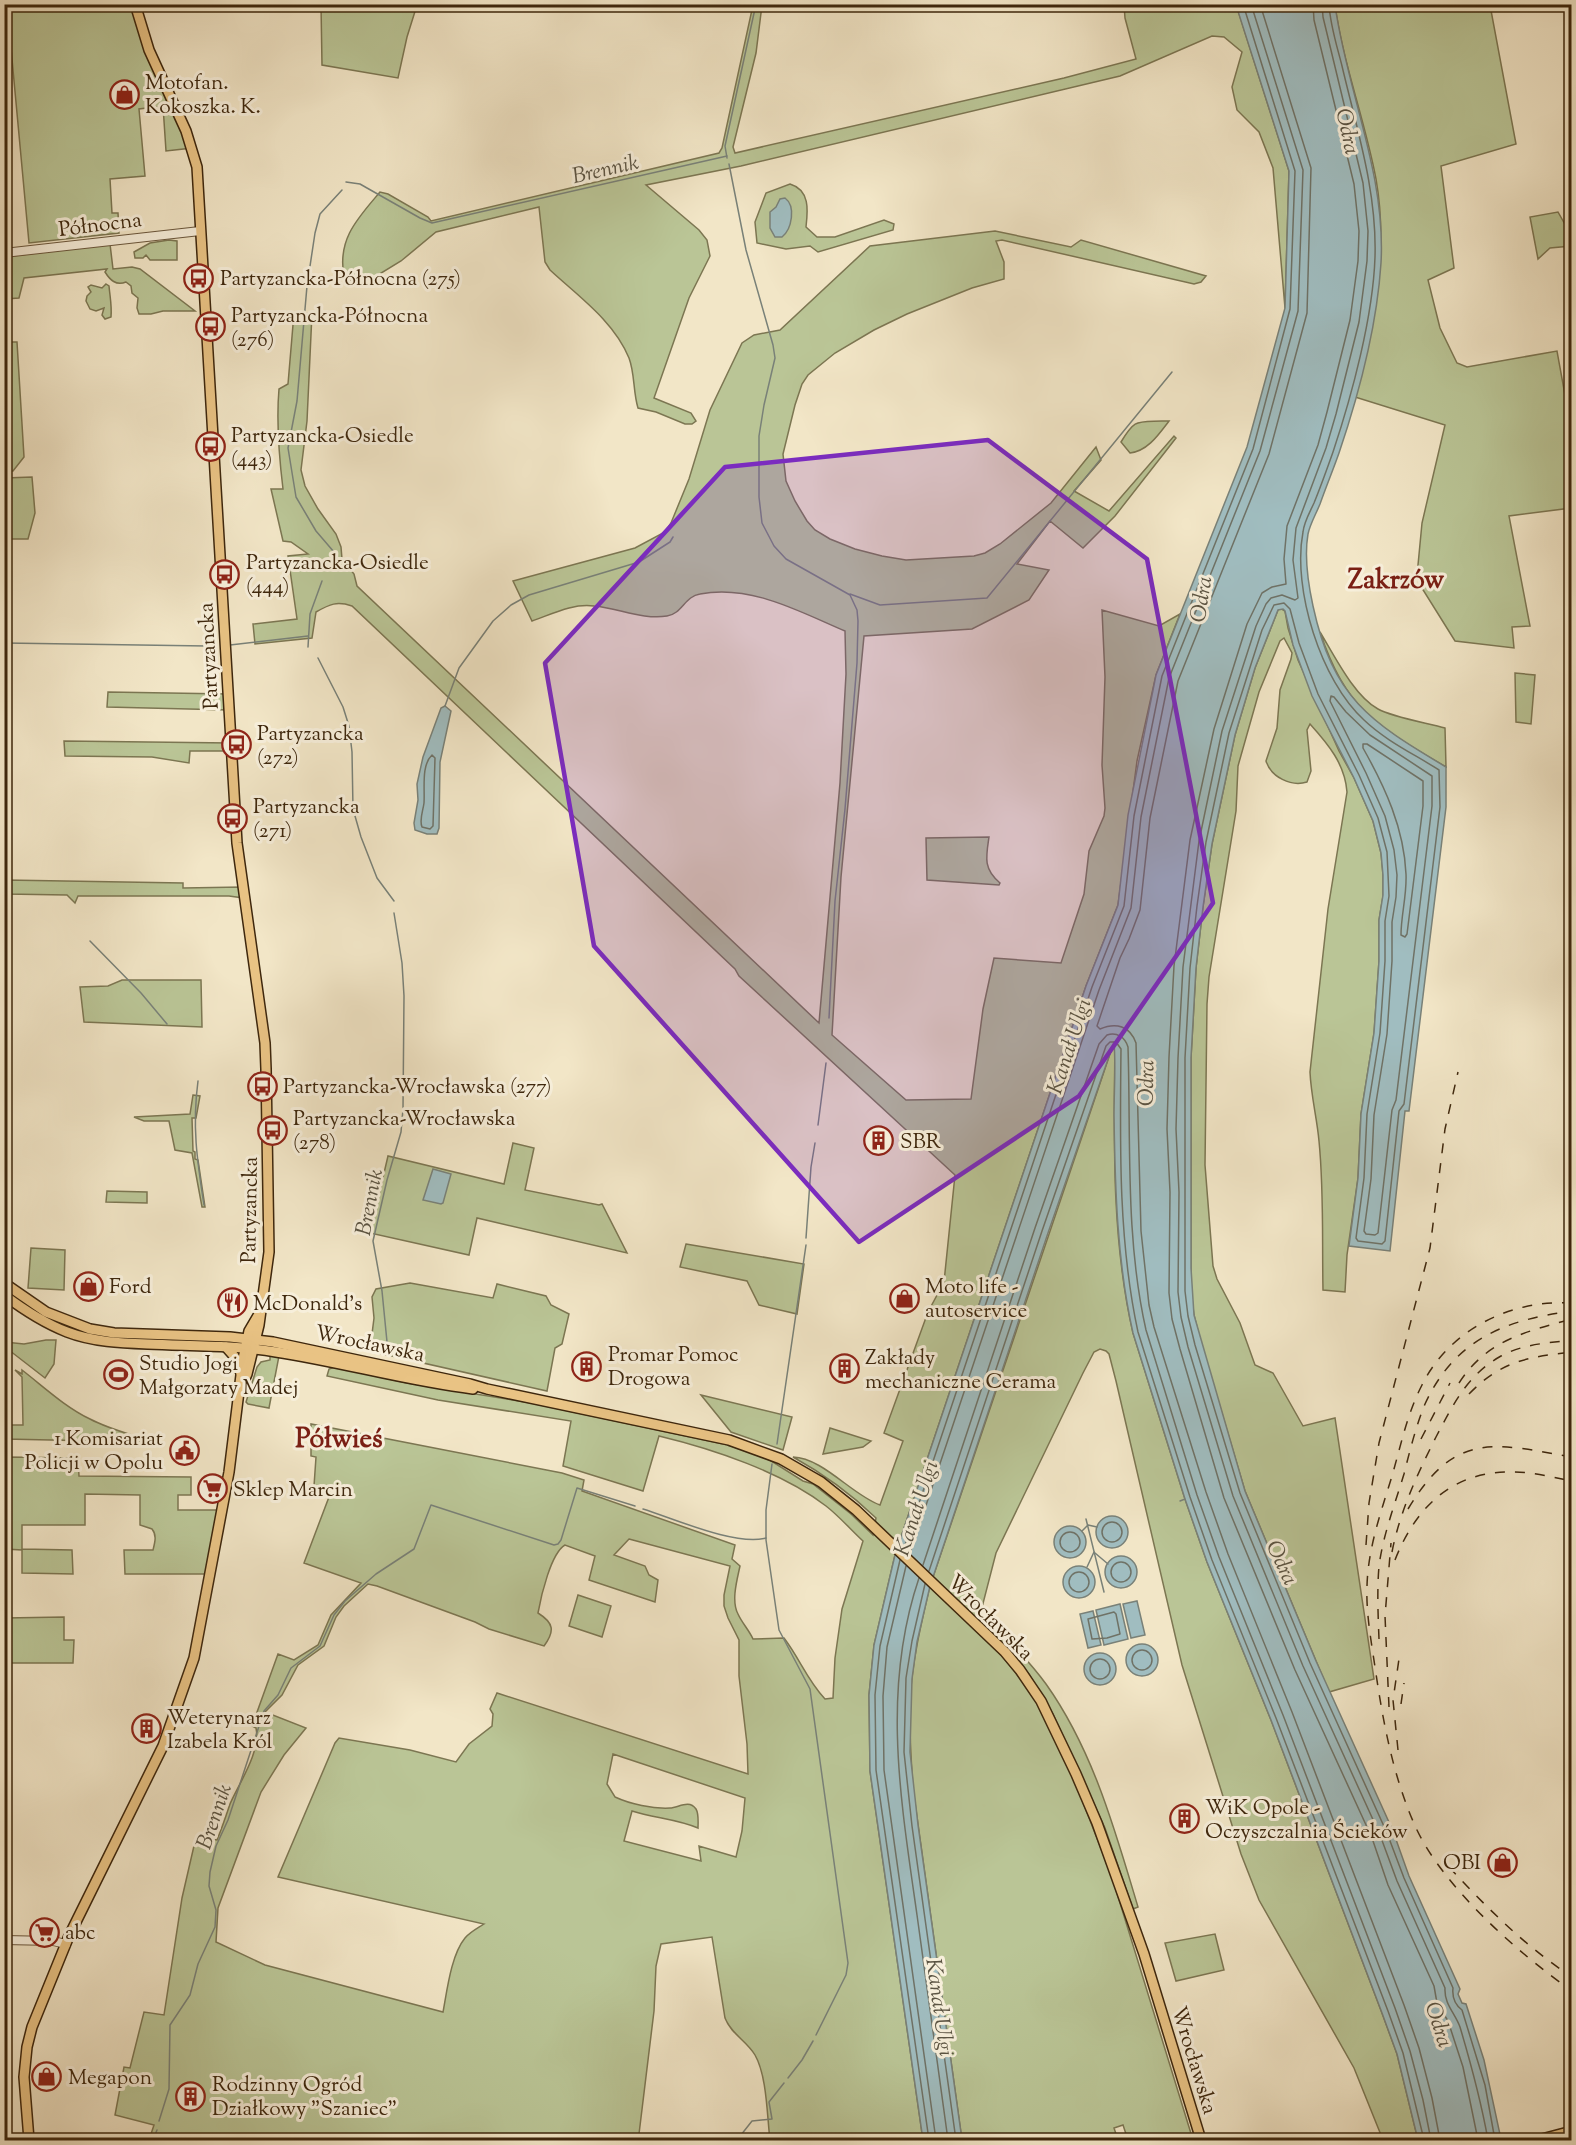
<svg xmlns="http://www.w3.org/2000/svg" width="1576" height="2145" font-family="'Sorts Mill Goudy',serif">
<rect width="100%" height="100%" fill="#f2e6c7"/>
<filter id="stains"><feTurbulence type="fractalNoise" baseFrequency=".00333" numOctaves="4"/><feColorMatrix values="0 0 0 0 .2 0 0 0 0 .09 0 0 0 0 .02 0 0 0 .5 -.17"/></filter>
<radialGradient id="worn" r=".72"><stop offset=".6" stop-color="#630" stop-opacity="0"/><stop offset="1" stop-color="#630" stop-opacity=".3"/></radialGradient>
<g fill="#bac596" stroke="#7c7652" stroke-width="1.5" fill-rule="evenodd">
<path d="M 1236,4 L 1289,171 L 1285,308 L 1273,168 L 1259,132 L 1237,110 L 1232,87 L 1242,52 L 1224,37 L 1212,36 L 1120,76 L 741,166 L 646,185 L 699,230 L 707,240 L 710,256 L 689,298 L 654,398 L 691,413 L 696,421 L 692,424 L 685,424 L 656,412 L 638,408 C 633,392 635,374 629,358 C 614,321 578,296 550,270 L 545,262 L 539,207 L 436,232 L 401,261 L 360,286 L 344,276 C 337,239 358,218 380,192 L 388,194 L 428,217 L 431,221 L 719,153 L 722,148 L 753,5 L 762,5 L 756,53 L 733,147 L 735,153 L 1064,78 L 1136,59 L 1125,18 L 1124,5 Z"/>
<path d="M 7,5 L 135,5 L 192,148 L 166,151 L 163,106 L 139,109 L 145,176 L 110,179 L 112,213 L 118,213 L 119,233 L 29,243 Z"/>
<path d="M 321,5 L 417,5 L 407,37 L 398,78 L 322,65 Z"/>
<path d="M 1335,5 L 1490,5 L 1516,144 L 1441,166 L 1454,268 L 1428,280 L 1440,328 L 1457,363 L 1467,367 L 1557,351 L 1571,428 L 1571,508 L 1509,516 L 1530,626 L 1512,627 L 1514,648 L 1455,641 L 1420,585 L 1418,565 L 1422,523 L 1445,425 L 1355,397 C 1374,325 1389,253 1376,179 C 1365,120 1343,64 1335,5 Z"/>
<path d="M 790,184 C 810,190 808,210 806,227 L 817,237 L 835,237 L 884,220 L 894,224 L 893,230 L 818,252 L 810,246 L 786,249 L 757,243 L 755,222 L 766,193 Z"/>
<path d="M 1558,212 L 1571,235 L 1571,246 L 1550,248 L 1538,259 L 1530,217 Z"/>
<path d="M 995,231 L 1071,247 L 1081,240 L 1206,276 L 1201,282 L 1194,284 L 1002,240 L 996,241 L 1004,262 L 1004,279 L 972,288 L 907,314 L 874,330 L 835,353 L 808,375 L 802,384 L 795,405 L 783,454 L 786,481 L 795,501 L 807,521 L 815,530 L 830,539 L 855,549 L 882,556 L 906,560 L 974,556 L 985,553 L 1000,544 L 1051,503 L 1096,447 L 1101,460 L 1074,491 L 1109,511 L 1174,436 L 1176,438 L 1115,516 L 1083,548 L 1050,521 L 1017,564 L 1049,570 L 1029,600 L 972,629 L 864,636 L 841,877 L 832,1035 L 906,1100 L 971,1099 L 983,1009 L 994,958 L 1061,963 L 1084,894 L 1089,851 L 1104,816 L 1105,808 L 1102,765 L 1105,677 L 1102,610 L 1159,626 L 1180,614 L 1156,675 L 1137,761 L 1118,905 L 1086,986 L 895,1555 L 874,1645 L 869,1695 L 870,1771 L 923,2140 L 770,2140 C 767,2116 767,2076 755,2055 C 747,2041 731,2034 725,2018 L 712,1937 L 661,1944 L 656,1966 L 654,2011 L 639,2134 L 634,2140 L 149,2140 L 154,2125 L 115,2115 L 124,2067 L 130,2068 L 144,2012 L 164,2015 L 182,1898 L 196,1837 L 217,1840 C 222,1828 226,1816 230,1804 C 239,1783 261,1752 256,1728 L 252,1726 L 278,1654 L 294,1660 L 318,1645 L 331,1615 L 361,1583 L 304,1563 L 332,1489 L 314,1486 L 316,1457 L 311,1456 L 311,1424 L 562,1473 L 584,1480 L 582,1491 L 735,1545 L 732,1559 L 740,1566 C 737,1580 731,1601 738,1614 C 742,1623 749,1630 753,1639 L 784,1638 C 800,1659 807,1680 825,1699 L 833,1698 L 835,1658 L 842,1609 L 863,1541 C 851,1530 839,1516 826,1506 C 782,1472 713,1449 659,1436 L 643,1491 L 563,1466 L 571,1421 L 438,1400 L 327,1376 L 329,1369 L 335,1367 L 407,1383 L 531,1403 L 728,1445 L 765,1457 L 803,1481 L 813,1484 L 851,1514 L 873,1535 L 876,1518 C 850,1493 824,1474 793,1457 C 823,1458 852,1495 880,1505 L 903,1441 L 884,1433 L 928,1312 L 944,1282 L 955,1175 L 739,976 L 735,969 L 352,606 C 337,601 330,604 316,612 L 312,638 L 255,644 L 253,624 L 297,619 L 288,556 L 308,554 L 291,542 L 283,541 L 271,489 L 283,489 C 279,456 276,423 279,389 L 288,384 L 294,313 L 312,313 L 307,421 L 301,470 L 305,486 L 318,509 L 336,534 L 341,547 L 342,559 L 354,574 L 357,586 L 819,1023 L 840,783 L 846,674 L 845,631 C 800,612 751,584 700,594 C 685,596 682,614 667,616 C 643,620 618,608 594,606 C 573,603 552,614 532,621 L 513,581 L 635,548 L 665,532 L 671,523 L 689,479 L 710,410 L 742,343 L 754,335 L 780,330 L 870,246 ZM 629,1539 L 730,1566 L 724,1595 L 724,1606 L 728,1618 L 739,1640 L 739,1676 L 747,1744 L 748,1774 L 497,1693 L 490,1709 L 493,1714 L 492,1726 L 469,1744 L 456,1762 L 410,1750 L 339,1738 L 335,1743 L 278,1877 L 484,1924 C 478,1928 470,1932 465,1938 C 451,1955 447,1991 443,2012 L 265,1965 L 216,1942 L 218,1908 L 261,1792 L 284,1755 L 306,1728 L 265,1712 L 282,1695 L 298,1665 L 324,1646 L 336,1617 L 344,1606 L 368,1584 L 377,1586 L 475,1622 L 489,1629 L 544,1646 C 555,1631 554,1623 538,1613 C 541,1596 551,1553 565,1545 L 595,1556 L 589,1580 L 655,1602 L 658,1580 L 649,1575 L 645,1566 L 614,1555 ZM 613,1754 L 745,1798 L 742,1831 L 736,1857 L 699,1846 L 701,1861 L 624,1841 L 632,1811 C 654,1818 677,1819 698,1828 C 698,1823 699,1814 696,1809 C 689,1799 678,1808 670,1808 C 653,1809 630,1804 615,1797 L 607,1784 Z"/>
<path d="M 169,240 L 177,241 L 177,260 L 150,260 L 146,255 L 143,258 L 135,258 L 134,252 L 150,243 Z"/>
<path d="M 110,244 L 113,269 L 132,267 L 140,269 L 195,311 L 163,311 L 151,314 L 139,314 L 137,308 L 138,298 L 132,293 L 131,286 L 126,282 C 116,286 110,280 105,272 L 107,269 L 24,278 L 19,298 L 5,299 L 4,257 Z"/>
<path d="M 106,284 L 109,286 C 110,297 112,306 111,317 L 105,319 L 102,315 L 104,308 L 96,311 L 90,309 L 86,301 L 87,296 L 91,292 L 88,287 L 91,285 L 102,288 Z"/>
<path d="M 5,340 L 7,342 L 17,342 L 24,457 L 13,471 L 5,471 Z"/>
<path d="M 1162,421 L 1169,421 C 1159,434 1148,451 1130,453 L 1121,442 C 1135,419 1136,422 1162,421 Z"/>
<path d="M 32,477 L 35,513 L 28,539 L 5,539 L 5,478 Z"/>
<path d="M 1280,608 L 1285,611 L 1288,628 L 1298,660 L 1339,751 L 1354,778 L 1373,821 L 1381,853 L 1383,875 L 1383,896 L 1379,920 L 1379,961 L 1374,1033 L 1361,1114 L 1358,1178 L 1347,1255 L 1345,1292 L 1323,1290 C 1322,1240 1324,1191 1319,1141 C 1317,1118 1311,1096 1310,1072 L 1328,909 L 1347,792 C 1345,764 1328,744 1310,724 L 1307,730 L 1311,771 L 1307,782 C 1291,787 1271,777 1266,761 L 1277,728 L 1280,690 L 1291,659 L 1292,653 L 1284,638 L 1280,641 L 1259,692 L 1238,766 L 1236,811 L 1209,977 L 1207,1004 L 1205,1165 L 1213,1266 L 1217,1279 L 1240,1323 L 1255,1365 L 1273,1373 L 1303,1426 L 1335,1418 L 1374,1679 L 1329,1692 L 1245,1491 L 1201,1343 L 1194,1315 L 1191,1291 L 1191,1058 L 1196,968 L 1203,907 L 1212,844 L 1235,735 L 1255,668 L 1278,610 Z"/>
<path d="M 1320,632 C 1334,655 1354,696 1378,709 C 1392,717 1427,723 1445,728 L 1446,767 C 1378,727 1346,710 1320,632 Z"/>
<path d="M 1515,673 L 1535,675 L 1531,724 L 1516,722 Z"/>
<path d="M 108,692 L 228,694 L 229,710 L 107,707 Z"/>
<path d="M 64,741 L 231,743 L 232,751 L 190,751 L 189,763 L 152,757 L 65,756 Z"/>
<path d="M 989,837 C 986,857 983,869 1000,883 L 999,885 L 927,880 L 926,838 Z"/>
<path d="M 5,880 L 183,883 L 183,888 L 242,887 L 244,898 L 229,896 L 78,896 L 75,903 L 67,895 L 5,894 Z"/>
<path d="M 122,980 L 201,980 L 202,1027 L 84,1022 L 80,987 L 108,986 Z"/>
<path d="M 1115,1039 C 1114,1137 1111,1238 1133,1333 L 1185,1499 L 1207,1562 L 1271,1720 L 1382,2013 L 1397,2054 L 1418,2140 L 1383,2140 L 1354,2068 L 1259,1900 L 1241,1854 L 1182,1665 L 1116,1381 L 1109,1354 L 1106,1351 L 1100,1349 L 1094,1352 L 1083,1373 L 996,1553 L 980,1615 L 988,1619 C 1008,1640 1029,1660 1046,1684 C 1093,1750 1115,1830 1138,1907 L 1133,1909 L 1105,1828 L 1053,1714 L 1029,1674 L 980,1620 L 976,1629 L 997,1650 L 1032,1693 L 1072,1774 L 1112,1877 L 1193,2140 L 1128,2140 L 1123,2125 L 1114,2128 L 1118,2140 L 962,2140 L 913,1788 C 911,1759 909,1730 910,1700 C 912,1662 921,1624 930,1586 Z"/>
<path d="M 193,1095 L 200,1096 L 196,1118 L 192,1118 L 193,1151 L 195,1152 L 195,1159 L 198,1160 L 205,1207 L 202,1207 L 192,1153 L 175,1150 L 169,1121 L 144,1121 L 134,1117 L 190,1114 Z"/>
<path d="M 513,1143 L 534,1148 L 525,1190 L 599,1205 L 602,1204 L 627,1253 L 477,1218 L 469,1255 L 370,1233 L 388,1156 L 504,1184 Z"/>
<path d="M 107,1191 L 147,1192 L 147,1203 L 106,1202 Z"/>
<path d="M 686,1244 L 804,1264 L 797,1314 L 759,1305 L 747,1281 L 680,1267 Z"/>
<path d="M 31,1248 L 65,1250 L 64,1290 L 28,1288 Z"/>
<path d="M 410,1283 L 493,1298 L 497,1284 L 546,1296 L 551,1305 L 569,1314 L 562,1344 L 555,1348 L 547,1391 L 379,1353 L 371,1342 L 374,1318 L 372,1297 L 376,1289 Z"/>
<path d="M 46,1340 L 56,1340 L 54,1364 L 45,1378 L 5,1347 L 5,1342 L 24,1344 Z"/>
<path d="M 270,1355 L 279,1356 L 269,1408 L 248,1404 L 246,1402 L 257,1367 L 261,1362 L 270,1360 Z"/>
<path d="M 15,1370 L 22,1374 L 22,1370 C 44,1387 65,1407 90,1419 C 105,1427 122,1432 138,1437 C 142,1439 147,1439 151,1440 L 141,1439 L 142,1442 L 5,1439 L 5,1425 L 23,1425 L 22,1377 Z"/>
<path d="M 701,1395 L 792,1417 L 783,1450 L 731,1432 Z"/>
<path d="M 830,1428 L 871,1441 L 863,1447 L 823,1454 Z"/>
<path d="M 5,1457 L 78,1458 L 79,1476 L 191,1477 L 191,1495 L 178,1495 L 178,1510 L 223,1510 L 210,1574 L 125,1574 L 124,1550 L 153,1550 C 155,1542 157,1535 152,1529 L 140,1525 L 140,1495 L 85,1494 L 85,1525 L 22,1525 L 22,1549 L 72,1550 L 73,1574 L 22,1573 L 22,1550 L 5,1549 Z"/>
<path d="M 578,1595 L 611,1606 L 602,1637 L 569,1626 Z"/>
<path d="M 64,1617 L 64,1640 L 74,1640 L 73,1663 L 5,1663 L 5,1618 Z"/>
<path d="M 1215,1934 L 1224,1970 L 1176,1981 L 1165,1943 Z"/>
</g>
<g fill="#a0bdc0" stroke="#798178" stroke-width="1.5">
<path d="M 1236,5 L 1335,5 C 1347,92 1386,173 1381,263 C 1377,325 1359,394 1339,453 C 1333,470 1326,487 1320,504 C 1316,514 1310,524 1308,534 C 1304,557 1308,583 1313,606 C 1333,698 1369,721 1446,767 L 1446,807 L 1409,1111 L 1405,1111 L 1390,1251 L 1349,1246 L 1358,1178 L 1361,1114 L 1374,1033 L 1379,961 L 1379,920 L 1383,895 L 1383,875 L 1381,853 L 1373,821 L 1354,778 L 1312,696 L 1293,645 L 1285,611 L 1283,609 L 1278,610 L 1255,668 L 1235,735 L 1212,844 L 1203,907 L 1196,968 L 1191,1058 L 1191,1268 L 1194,1315 L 1245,1491 L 1316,1661 L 1393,1831 L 1409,1876 L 1460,1989 L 1458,1994 L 1462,2003 L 1466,2004 L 1484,2060 L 1501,2139 L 1501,2140 L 1418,2140 L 1397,2054 L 1382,2013 L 1271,1720 L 1207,1562 L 1185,1499 L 1133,1333 C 1117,1262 1115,1187 1114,1115 C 1114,1091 1116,1066 1114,1042 L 1048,1233 L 930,1586 L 917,1642 L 912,1679 L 910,1752 L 918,1825 L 962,2140 L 923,2140 L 870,1771 L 869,1695 L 874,1645 L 895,1555 L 1086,986 L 1118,905 L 1128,815 L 1156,675 L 1247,447 L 1285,308 L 1289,171 Z"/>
<path d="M 785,198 C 796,206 792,229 782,237 L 775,237 L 770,228 L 770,212 L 776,207 L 780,199 Z"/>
<path d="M 445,706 L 451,711 L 440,762 L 439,828 L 437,834 L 427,834 L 415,830 L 414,823 L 418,800 L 417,784 L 423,757 L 441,708 Z"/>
<path d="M 433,1169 L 451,1174 L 443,1203 L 441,1204 L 423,1200 Z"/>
<circle cx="1112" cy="1532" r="16"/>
<circle cx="1070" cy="1542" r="16"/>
<circle cx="1121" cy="1572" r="16"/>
<circle cx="1079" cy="1582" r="16"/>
<path d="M 1137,1601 L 1145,1635 L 1131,1638 L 1123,1604 Z"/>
<path d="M 1120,1604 L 1128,1639 L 1104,1645 L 1096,1610 Z"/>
<path d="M 1093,1611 L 1101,1645 L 1088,1648 L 1080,1614 Z"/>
<circle cx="1142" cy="1660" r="16"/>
<circle cx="1100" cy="1669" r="16"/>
</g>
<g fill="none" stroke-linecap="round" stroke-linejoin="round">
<g stroke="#6f7266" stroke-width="1.5">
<path d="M 1260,4 L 1311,168 L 1307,313 L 1269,454 L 1178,681 L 1150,818 L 1140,910 L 1129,939 L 1120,958 L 1097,1026 L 1100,1029 C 1116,1022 1130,1026 1136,1043 L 1141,1231 L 1149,1305 L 1154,1327 L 1206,1492 L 1228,1554 L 1292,1712 L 1404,2005 L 1419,2048 L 1432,2098 L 1440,2140"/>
<path d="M 1313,4 L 1314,20 L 1354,184 L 1359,231 L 1358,261 L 1350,320 L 1327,412 L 1318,445 L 1287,526 L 1284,559 L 1286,584 L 1272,587 L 1262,593 L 1247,624 L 1214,729 L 1190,840 L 1174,966 L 1169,1057 L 1167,1129 L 1170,1192 L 1169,1293 L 1172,1319 L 1180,1349 L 1224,1498 L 1295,1670 L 1372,1838 L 1388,1885 L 1434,1986 L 1437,2003 L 1448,2021 L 1463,2067 L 1478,2140"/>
<path d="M 1322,4 L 1323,17 L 1363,183 L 1368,231 L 1367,261 L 1359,322 L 1336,414 L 1326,448 L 1296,528 L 1293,560 L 1298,598 L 1295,600 L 1282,595 L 1271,598 L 1266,604 L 1256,626 L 1222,731 L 1199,841 L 1183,967 L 1178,1058 L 1176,1129 L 1179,1192 L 1178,1292 L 1181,1317 L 1188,1347 L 1233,1496 L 1303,1666 L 1380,1835 L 1397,1881 L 1445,1988 C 1444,2004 1455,2013 1460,2027 C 1471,2064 1481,2101 1488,2140"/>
<path d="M 1329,4 C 1330,25 1337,46 1342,66 C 1357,130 1377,191 1375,257 C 1373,317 1352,395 1333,452 C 1327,469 1321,486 1314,503 C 1310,512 1304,522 1303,532 C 1292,589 1321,681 1364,720 C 1386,741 1414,754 1439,770 L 1440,807 L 1404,1104 L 1399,1111 L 1385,1241 L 1382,1244 L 1358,1241 L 1356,1238 L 1364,1178 L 1367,1114 L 1380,1033 L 1385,961 L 1385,921 L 1389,896 L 1387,852 L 1378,818 L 1359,775 L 1318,694 L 1299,643 L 1290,609 L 1284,603 L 1274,605 L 1262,630 L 1229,733 L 1206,842 L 1197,906 L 1190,968 L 1185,1058 L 1185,1291 L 1188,1316 L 1195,1345 L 1240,1493 L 1310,1663 L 1387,1833 L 1404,1878 L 1453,1988 C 1452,1997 1454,2004 1462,2010 L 1485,2085 L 1495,2140"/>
<path d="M 1331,696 L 1334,697 L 1346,712 L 1370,735 L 1432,776 L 1432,806 L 1396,1100 L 1392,1110 L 1378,1233 L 1375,1235 L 1366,1234 L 1364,1231 L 1371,1179 L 1374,1115 L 1387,1034 L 1392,961 L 1392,922 L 1396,897 L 1397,875 L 1394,850 L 1385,816 L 1366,773 L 1330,701 Z"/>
<path d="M 1363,744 L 1367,744 L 1423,781 L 1423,806 L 1407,934 L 1405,937 L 1401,935 C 1401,915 1407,895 1406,874 C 1404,828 1385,787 1363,748 Z"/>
<path d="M 432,755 L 435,758 L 433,826 L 430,829 L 422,827 C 419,820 423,811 424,803 C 425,789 421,765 432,755 Z"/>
<circle cx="1112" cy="1532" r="10"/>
<circle cx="1070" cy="1542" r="10"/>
<path d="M 904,1548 L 1092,987 L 1124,906 L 1134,816 L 1162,676 L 1253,449 L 1290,309 L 1295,171 L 1243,4"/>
<path d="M 910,1553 L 1099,990 L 1131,908 L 1141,817 L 1169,678 L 1260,451 L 1298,311 L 1303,170 L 1251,4"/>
<path d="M 900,1560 L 880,1646 L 875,1695 L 876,1770 L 929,2140"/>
<circle cx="1121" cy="1572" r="10"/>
<path d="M 923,1565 L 1035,1228 L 1099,1044 L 1107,1035 C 1117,1032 1125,1037 1128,1047 C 1131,1141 1125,1237 1146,1330 L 1197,1495 L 1219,1557 L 1283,1715 L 1395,2008 L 1410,2051 L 1423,2100 L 1431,2140"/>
<path d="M 906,1566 L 887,1647 L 883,1696 L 884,1770 L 936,2140"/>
<path d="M 929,1571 L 1042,1231 L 1106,1046 L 1110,1042 L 1116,1042 L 1121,1049 C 1120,1142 1118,1240 1138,1332 L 1190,1497 L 1212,1560 L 1276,1718 L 1388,2011 L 1403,2053 L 1424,2140"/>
<circle cx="1079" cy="1582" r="10"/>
<path d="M 919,1578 C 881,1690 901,1802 917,1915 C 928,1990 938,2065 948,2140"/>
<path d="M 925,1584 L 912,1641 L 906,1678 L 904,1752 L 912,1826 L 956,2140"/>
<path d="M 1114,1612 L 1116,1614 L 1120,1634 L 1107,1638 L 1092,1639 L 1088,1619 Z"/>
<circle cx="1142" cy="1660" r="10"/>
<circle cx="1100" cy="1669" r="10"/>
</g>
<g stroke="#798178" stroke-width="1.5">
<path d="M 727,158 L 725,146 L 756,4"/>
<path d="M 729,164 L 746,250 L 773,345 L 775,358 L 764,405 L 759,436 L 759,497 L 762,523 L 774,546 L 786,559 L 850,595 L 857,610 L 858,621 L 857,663 L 845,809 L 835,901 L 829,1018"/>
<path d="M 346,182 L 360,184 L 367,188 L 420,218 L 432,223 L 727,156"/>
<path d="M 333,563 L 334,552 L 316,531 L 296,497 L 288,448 L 297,401 L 307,286 L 315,233 L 320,214 L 342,190"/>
<path d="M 850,594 L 880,605 L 987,598 L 1172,372"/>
<path d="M 4,643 L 207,646"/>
<path d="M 230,645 L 308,636"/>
<path d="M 308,647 L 310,614 L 322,581"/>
<path d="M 318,658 L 343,707 L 349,726 L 352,752 L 353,809 L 361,837 L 377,878 L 394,901"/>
<path d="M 445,706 L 459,668 L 493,621 L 511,605 L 529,595 L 639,562 L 670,542 L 673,537"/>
<path d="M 90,941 L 141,993 L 167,1024"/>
<path d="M 198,1081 C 192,1126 197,1160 204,1205"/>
<path d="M 818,1125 L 826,1063"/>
<path d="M 806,1238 L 811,1167 L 815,1143"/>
<path d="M 390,1353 L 388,1352 L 382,1291 L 373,1241 L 387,1180 L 401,1132 L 403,1109 L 404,996 L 402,963 L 394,913"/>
<path d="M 777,1444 L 806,1245"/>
<path d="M 772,1464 L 766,1510 L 766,1540 L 779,1630 L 810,1689 L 848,1963 L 846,1975 L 816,2035"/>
<path d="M 1180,1501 L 1185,1499"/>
<path d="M 643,1509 C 675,1519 735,1546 766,1538"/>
<path d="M 1086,1519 L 1104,1592"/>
<path d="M 1082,1531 L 1088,1525 L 1097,1527"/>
<path d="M 1095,1553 L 1108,1564"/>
<path d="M 1087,1567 L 1094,1552"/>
<path d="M 788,2078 L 802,2060 L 813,2041"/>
<path d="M 159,2121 L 169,2089 L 170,2025 L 190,1995 L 198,1964 L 215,1927 L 216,1910 L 209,1886 L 210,1872 L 216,1846 L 228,1820 L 264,1711 L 278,1695 L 291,1668 L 320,1646 L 334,1615 L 345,1601 L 376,1574 L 414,1549 L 431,1505 L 554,1545 L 558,1544 L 561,1540 L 577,1488 L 635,1506"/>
<path d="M 153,2140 L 157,2130"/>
<path d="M 737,2140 L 752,2121 L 772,2119 L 769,2102 L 784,2083"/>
</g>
<defs>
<g id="minor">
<path d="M 4,253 L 200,231"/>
<path d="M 4,1940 L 53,1941 L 66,1944"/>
</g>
<g id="major">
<path d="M 135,4 L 149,50 L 186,131 L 197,167 L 237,843 L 265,1043 L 266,1069 L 269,1252 L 259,1325 L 247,1374 L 239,1392"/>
<path d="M 4,1283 L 46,1312 L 90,1329 L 114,1333 L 230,1337 L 273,1342 L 470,1384 L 487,1389 L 729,1440 L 781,1459 L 821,1482 L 856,1510 L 1005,1652 L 1020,1670 L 1041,1701 L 1076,1774 L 1097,1823 L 1144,1954 L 1201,2140"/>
<path d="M 4,1295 C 24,1310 44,1323 67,1332 C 93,1342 121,1343 148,1344 C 190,1346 234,1345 276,1352 C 342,1362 407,1381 473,1389"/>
<path d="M 226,1347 L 234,1356 L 241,1373"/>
<path d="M 29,2140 L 24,2077 L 27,2047 L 32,2027 L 69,1936 L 163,1746 L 194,1658 L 229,1472 L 243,1359 L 249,1331 L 259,1314"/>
<path d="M 1538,2140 L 1572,2131"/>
<path d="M 1565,2140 L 1572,2139"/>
</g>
</defs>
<use href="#minor" stroke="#6b573c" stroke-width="10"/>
<use href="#major" stroke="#3e270d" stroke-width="12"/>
<use href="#minor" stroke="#f7efdb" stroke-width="8"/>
<use href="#major" stroke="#e9c384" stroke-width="9"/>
<g stroke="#3e270d" stroke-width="1.5" stroke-dasharray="10 10" stroke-linecap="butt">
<path d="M 1572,1303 C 1511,1299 1449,1330 1422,1385 C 1407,1414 1401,1445 1392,1476 C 1381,1512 1368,1548 1367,1586 C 1366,1613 1371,1640 1375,1667 C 1383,1722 1393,1777 1416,1828 C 1444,1888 1518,1953 1572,1991"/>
<path d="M 1459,1383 C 1487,1340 1525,1332 1572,1319"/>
<path d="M 1469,1394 C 1501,1361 1528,1357 1572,1352"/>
<path d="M 1421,1439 L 1450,1383"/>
<path d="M 1408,1509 C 1455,1431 1493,1443 1572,1457"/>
<path d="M 1366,1545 L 1369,1503 L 1379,1443 L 1430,1248 L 1445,1129 L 1458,1072"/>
<path d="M 1392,1552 C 1400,1511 1417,1475 1436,1437 C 1453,1405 1467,1375 1501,1356 C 1523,1344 1547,1343 1572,1340"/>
<path d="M 1395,1560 C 1415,1509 1450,1473 1507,1472 C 1529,1471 1551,1477 1572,1481"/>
<path d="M 1379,1639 C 1378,1615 1377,1590 1379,1566 C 1383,1535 1395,1504 1404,1474 C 1410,1450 1416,1426 1425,1404 C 1455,1339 1505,1320 1572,1311"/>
<path d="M 1401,1704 L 1404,1683"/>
<path d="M 1389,1707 L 1385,1616 L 1391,1543"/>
<path d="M 1398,1750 L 1393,1700 L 1399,1659"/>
<path d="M 1449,1867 C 1486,1907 1526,1947 1572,1977"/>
</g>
</g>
<path fill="#7b2cbf" fill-opacity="0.2" stroke="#7b2cbf" stroke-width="4.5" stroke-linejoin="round" d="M 988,440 L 1147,559 L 1213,903 L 1079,1096 L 859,1242 L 594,946 L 545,663 L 725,467 Z"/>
<defs>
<symbol id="shop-ring" viewBox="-11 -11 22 22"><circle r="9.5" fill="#f7efdb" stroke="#8f2418" stroke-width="1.5"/><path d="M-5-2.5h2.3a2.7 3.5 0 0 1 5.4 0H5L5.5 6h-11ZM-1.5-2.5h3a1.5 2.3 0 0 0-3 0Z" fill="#8f2418"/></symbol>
<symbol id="bus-ring" viewBox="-11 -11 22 22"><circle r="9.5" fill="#f7efdb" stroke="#8f2418" stroke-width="1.5"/><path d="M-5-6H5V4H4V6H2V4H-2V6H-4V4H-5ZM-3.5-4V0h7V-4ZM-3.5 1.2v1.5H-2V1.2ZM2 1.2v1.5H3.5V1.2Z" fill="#8f2418"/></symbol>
<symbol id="building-ring" viewBox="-11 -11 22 22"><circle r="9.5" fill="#f7efdb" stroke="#8f2418" stroke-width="1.5"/><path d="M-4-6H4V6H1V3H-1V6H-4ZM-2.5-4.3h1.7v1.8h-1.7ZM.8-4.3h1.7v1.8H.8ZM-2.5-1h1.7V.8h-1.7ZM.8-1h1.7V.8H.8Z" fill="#8f2418"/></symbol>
<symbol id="restaurant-ring" viewBox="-11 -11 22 22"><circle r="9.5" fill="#f7efdb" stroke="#8f2418" stroke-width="1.5"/><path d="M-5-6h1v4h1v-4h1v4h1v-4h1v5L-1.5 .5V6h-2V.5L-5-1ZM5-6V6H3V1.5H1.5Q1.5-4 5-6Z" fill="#8f2418"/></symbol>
<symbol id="stadium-ring" viewBox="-11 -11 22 22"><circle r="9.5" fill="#f7efdb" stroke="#8f2418" stroke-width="1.5"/><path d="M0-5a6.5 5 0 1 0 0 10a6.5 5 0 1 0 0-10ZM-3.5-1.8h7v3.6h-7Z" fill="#8f2418"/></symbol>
<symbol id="civic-ring" viewBox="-11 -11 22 22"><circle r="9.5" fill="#f7efdb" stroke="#8f2418" stroke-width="1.5"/><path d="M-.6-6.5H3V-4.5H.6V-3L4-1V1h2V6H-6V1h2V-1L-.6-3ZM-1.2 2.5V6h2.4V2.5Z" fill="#8f2418"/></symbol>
<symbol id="supermarket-ring" viewBox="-11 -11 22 22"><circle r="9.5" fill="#f7efdb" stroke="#8f2418" stroke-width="1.5"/><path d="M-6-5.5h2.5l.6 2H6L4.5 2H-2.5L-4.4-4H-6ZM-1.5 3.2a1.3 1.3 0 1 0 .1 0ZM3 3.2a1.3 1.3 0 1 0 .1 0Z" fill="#8f2418"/></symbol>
</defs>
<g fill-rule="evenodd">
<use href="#shop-ring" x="108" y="78" width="33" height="33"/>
<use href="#bus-ring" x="182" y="262" width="33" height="33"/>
<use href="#bus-ring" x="194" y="310" width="33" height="33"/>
<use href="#bus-ring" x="194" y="430" width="33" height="33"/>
<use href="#bus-ring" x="208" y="558" width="33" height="33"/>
<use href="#bus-ring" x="220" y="728" width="33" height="33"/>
<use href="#bus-ring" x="216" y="802" width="33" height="33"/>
<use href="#bus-ring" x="246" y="1070" width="33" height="33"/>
<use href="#bus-ring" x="256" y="1114" width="33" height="33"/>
<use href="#building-ring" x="862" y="1124" width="33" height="33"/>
<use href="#shop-ring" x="72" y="1270" width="33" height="33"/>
<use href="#shop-ring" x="888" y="1282" width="33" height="33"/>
<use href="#restaurant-ring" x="216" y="1286" width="33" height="33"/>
<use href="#building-ring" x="570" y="1350" width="33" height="33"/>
<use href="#building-ring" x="828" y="1352" width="33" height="33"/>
<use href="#stadium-ring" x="102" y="1358" width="33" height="33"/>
<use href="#civic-ring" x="168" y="1434" width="33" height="33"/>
<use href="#supermarket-ring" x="196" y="1472" width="33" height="33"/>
<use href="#building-ring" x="130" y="1712" width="33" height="33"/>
<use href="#building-ring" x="1168" y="1802" width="33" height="33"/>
<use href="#shop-ring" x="1486" y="1846" width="33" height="33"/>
<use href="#supermarket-ring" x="28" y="1916" width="33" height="33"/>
<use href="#shop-ring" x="30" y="2060" width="33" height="33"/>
<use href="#building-ring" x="174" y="2080" width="33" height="33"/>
</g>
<g text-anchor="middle" stroke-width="6" stroke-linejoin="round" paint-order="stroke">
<g font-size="21" fill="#3e270d" stroke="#f7efdb" text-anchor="start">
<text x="145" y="89">Motofan.<tspan x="145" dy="24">Kokoszka. K.</tspan></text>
<text x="220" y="285">Partyzancka-Północna (275)</text>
<text x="231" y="322">Partyzancka-Północna<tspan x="231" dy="24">(276)</tspan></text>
<text x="231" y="442">Partyzancka-Osiedle<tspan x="231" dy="24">(443)</tspan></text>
<text x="246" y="569">Partyzancka-Osiedle<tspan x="246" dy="24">(444)</tspan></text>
<text x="257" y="740">Partyzancka<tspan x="257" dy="24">(272)</tspan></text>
<text x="253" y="813">Partyzancka<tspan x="253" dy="24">(271)</tspan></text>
<text x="283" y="1093">Partyzancka-Wrocławska (277)</text>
<text x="293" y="1125">Partyzancka-Wrocławska<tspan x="293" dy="24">(278)</tspan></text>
<text x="900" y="1148">SBR</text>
<text x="109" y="1293">Ford</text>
<text x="925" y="1293">Moto life -<tspan x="925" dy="24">autoservice</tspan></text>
<text x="253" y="1310">McDonald's</text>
<text x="608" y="1361">Promar Pomoc<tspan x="608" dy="24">Drogowa</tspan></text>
<text x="865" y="1364">Zakłady<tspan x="865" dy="24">mechaniczne Cerama</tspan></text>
<text x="139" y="1370">Studio Jogi<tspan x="139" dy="24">Małgorzaty Madej</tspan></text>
<text x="163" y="1445" text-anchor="end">1 Komisariat<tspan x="163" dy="24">Policji w Opolu</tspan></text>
<text x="233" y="1496">Sklep Marcin</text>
<text x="167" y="1724">Weterynarz<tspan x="167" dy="24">Izabela Król</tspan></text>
<text x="1205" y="1814">WiK Opole -<tspan x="1205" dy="24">Oczyszczalnia Ścieków</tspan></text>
<text x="1481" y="1869" text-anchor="end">OBI</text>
<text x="65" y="1939">abc</text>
<text x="68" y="2084">Megapon</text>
<text x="212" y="2091">Rodzinny Ogród<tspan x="212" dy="24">Działkowy "Szaniec"</tspan></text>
</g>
<g font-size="21" fill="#3e270d" stroke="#f7efdb">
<text transform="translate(100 224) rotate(-7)" y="7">Północna</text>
<text transform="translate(208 656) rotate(-93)" y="7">Partyzancka</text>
<text transform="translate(249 1210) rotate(-89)" y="7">Partyzancka</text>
<text transform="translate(370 1343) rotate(12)" y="7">Wrocławska</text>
<text transform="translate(991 1617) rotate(45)" y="7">Wrocławska</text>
<text transform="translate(1195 2060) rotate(73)" y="7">Wrocławska</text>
</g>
<g font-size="22" font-style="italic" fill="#5b5443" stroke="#f7efdb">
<text transform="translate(1349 131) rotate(78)" y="8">Odra</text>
<text transform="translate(605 168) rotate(-13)" y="8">Brennik</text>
<text transform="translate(1200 599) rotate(-81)" y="8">Odra</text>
<text transform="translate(1068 1046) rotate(-72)" y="8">Kanał Ulgi</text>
<text transform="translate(1145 1083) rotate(-89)" y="8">Odra</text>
<text transform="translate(368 1202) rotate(-79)" y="8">Brennik</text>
<text transform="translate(915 1508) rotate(-72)" y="8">Kanał Ulgi</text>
<text transform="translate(1283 1562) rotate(65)" y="8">Odra</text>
<text transform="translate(213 1816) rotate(-71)" y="8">Brennik</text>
<text transform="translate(941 2007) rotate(82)" y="8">Kanał Ulgi</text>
<text transform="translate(1440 2024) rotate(72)" y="8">Odra</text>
</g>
<g font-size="27" font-weight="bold" fill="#7a1f14" stroke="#f7efdb">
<text x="1396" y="588">Zakrzów</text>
<text x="339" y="1447">Półwieś</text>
</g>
</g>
<rect width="1576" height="2145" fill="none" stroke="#f2e6c7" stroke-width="24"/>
<rect x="6" y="6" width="1564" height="2133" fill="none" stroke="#3e270d" stroke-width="3"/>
<rect x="12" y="12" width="1552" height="2121" fill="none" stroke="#3e270d" stroke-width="1.5"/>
<rect width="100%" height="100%" filter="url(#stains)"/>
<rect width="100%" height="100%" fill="url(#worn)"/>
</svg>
